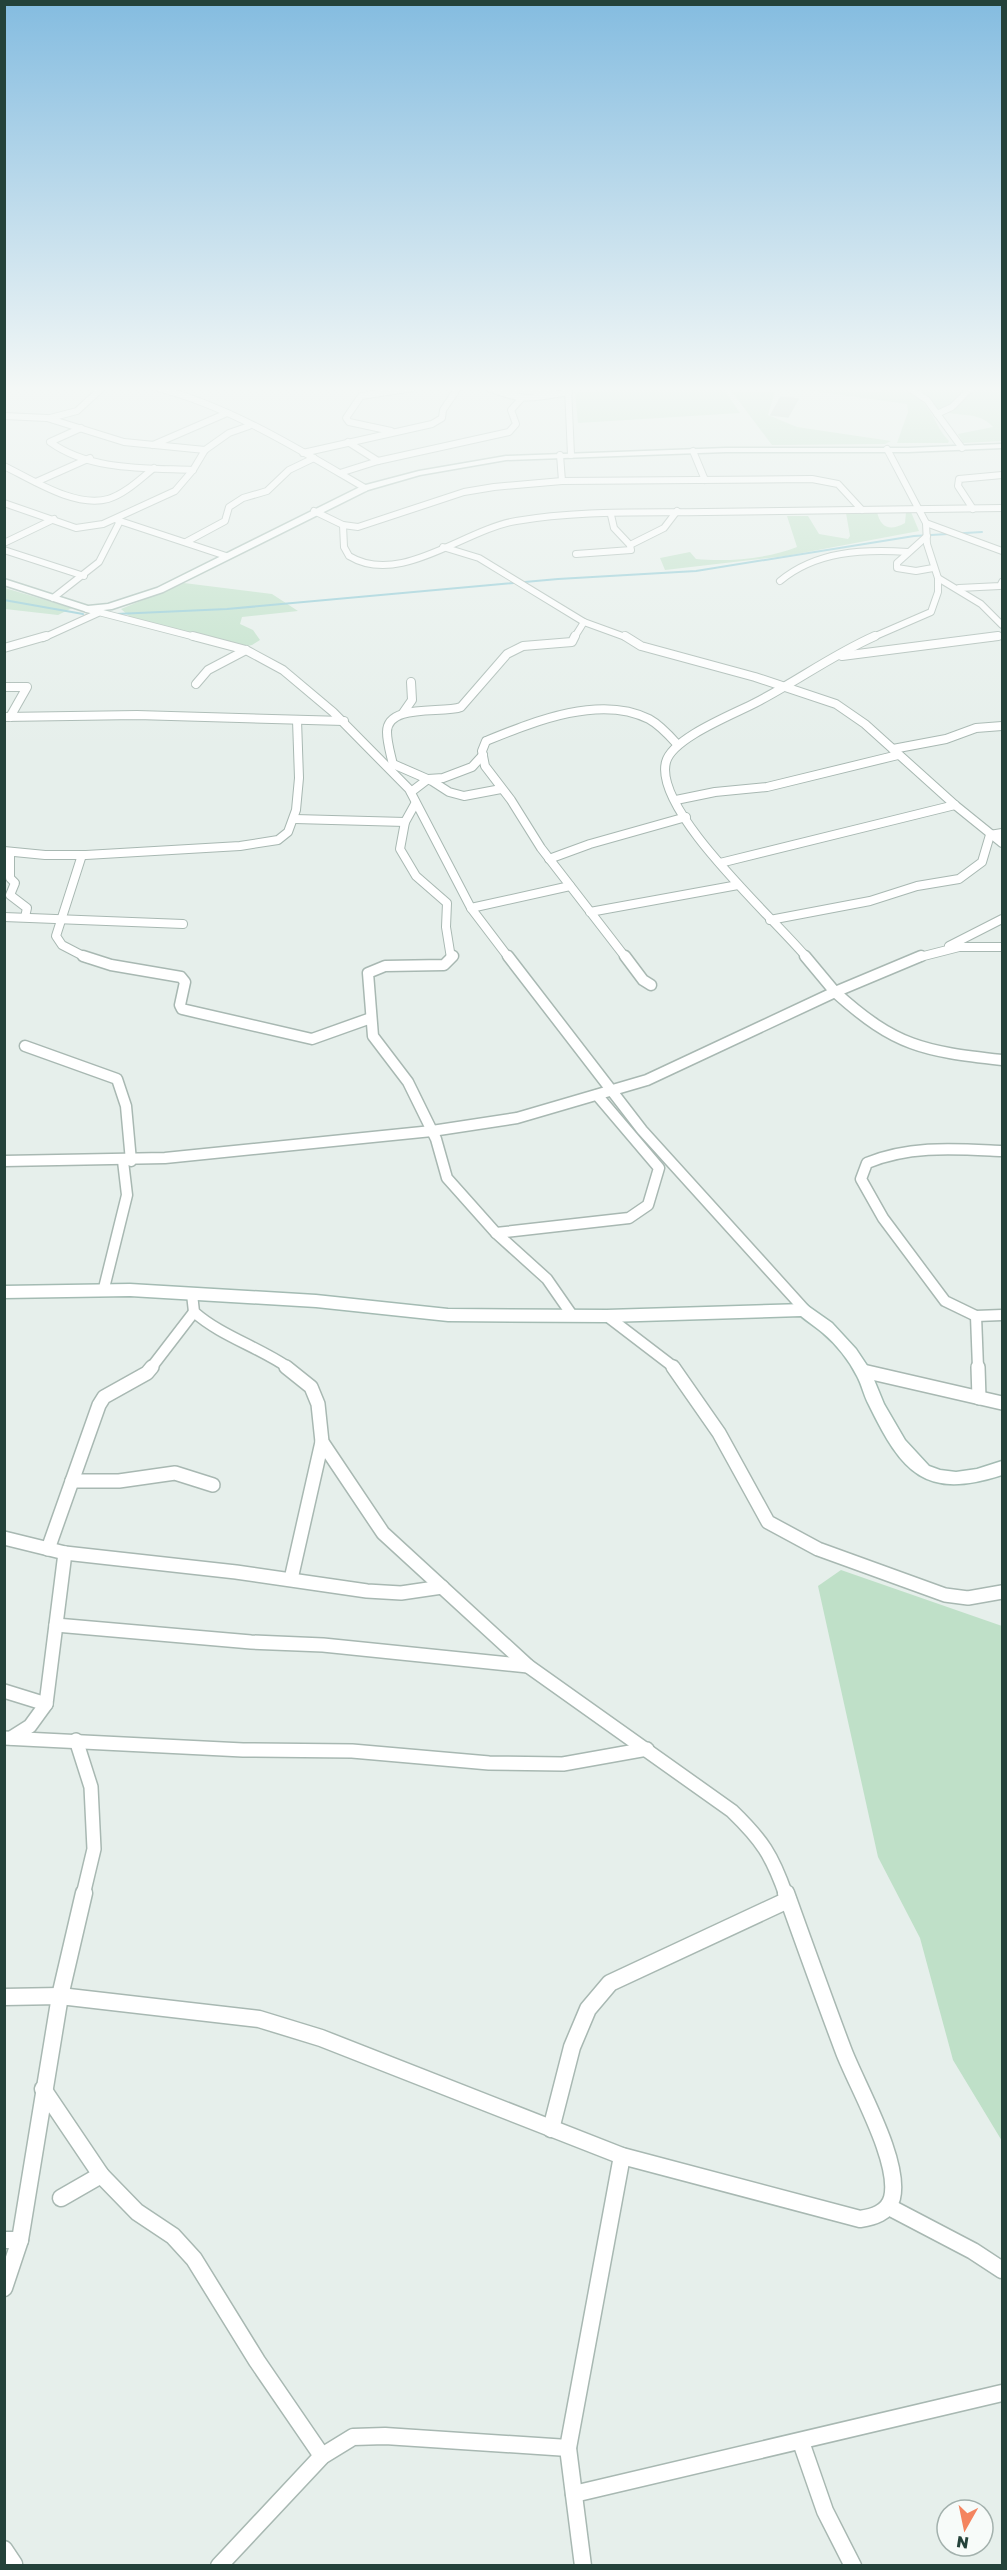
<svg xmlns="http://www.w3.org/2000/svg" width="1007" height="2570" font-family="'Golos Text',sans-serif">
<rect width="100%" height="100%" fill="#e6efeb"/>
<g fill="#bfe0c8">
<path d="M 635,388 L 723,388 L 740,413 L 578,423 L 575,393 Z"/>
<path d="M 729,388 L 849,388 L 877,393 C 892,382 915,391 926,406 C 935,417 938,430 949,441 L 948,443 L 897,443 L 908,412 L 907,404 L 806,390 Z"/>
<path d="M 915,388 L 990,388 L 1002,391 L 1002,441 L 963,443 L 958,434 L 993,427 C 978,410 958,418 940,410 C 931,406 922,394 915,388 Z"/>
<path d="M 732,392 L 775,392 L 768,415 L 797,427 L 891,441 L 885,444 L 772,445 Z"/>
<path d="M 877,512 C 881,529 891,531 905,523 L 906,512 L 911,512 L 919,531 L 786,556 L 665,570 L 660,558 L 690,552 L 696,559 C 727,562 767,559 797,547 L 787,516 L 808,516 L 819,534 L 848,539 L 850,536 L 846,513 Z"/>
<path d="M 184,583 L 272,594 L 298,611 L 242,617 L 240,624 L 253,630 L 260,640 L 252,645 L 238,648 L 136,622 L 121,609 Z"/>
<path d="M 4,588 L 5,588 L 72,608 L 58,615 L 5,609 Z"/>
<path d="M 841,1570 L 1002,1626 L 1002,2141 L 953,2060 L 920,1938 L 878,1857 L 818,1586 Z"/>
</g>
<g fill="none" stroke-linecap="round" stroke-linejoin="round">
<g stroke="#8ec9d4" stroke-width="2">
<path d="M 4,600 L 83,614"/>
<path d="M 116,614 L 227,609 L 558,579 L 696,571 L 914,536 L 982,532"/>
</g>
</g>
<path fill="#bbcac4" stroke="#b8c9c2" stroke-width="1.5" d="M 781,397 L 798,399 L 788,417 L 771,415 Z"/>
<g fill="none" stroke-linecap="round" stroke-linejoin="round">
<defs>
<g id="street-far4">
<path d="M 158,388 C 231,407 300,450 365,488"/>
<path d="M 489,388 C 523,402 534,398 569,392"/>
<path d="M 568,388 L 571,455"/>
<path d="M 909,388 L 927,400 L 962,448"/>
<path d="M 495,389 L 554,392"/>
<path d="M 937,414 L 952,407 L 971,388"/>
<path d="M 4,416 L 47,418 L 124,442 L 205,450"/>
<path d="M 50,418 L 77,411 L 102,388"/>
<path d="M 81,428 L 50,442 C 90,471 146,468 193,470"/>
<path d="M 391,431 L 349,422 L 346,418 L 361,396 L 413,388"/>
<path d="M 348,442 L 378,461"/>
<path d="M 153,445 L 227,413"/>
<path d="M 887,449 L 926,523 L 1002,551"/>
<path d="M 693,451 L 705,480"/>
<path d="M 303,453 L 432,424 L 442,418 L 443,410 L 458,388"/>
<path d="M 560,455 L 562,481"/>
<path d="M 4,466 C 33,480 75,508 108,499 C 125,494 140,479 154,468"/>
<path d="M 340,473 L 378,461 L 509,432 L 516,424 L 511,410 L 521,399"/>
<path d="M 36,482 L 90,458"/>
<path d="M 4,503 L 76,528 L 103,524 L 175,491 L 193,470 L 205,450 L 229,433 L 249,426"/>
<path d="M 973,509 L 958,486 L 959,479 L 1002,475"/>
<path d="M 314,511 L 343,525 L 358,527 L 464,492 L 494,487 L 562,481 L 812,479 L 838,484 L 862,510"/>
<path d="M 611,515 L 614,528 L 630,545"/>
<path d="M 117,520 L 226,556"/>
<path d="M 926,523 L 927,544 L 938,578 L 981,604 L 1002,625"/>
<path d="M 343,525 L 344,547 L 349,556 C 400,587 463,530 516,521 C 579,510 643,513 706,512 C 805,511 903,509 1002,508"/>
<path d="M 927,536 L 897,563 L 897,568 L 916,571 L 933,568"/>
<path d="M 186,542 L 225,521 L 229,507 L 243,498 L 267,491 L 289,470 L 314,458"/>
<path d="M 4,543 L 54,519"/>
<path d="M 443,547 L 479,558 L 584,622 L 628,638"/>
<path d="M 4,550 L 84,576"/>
<path d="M 576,554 L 631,550 L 630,545 L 664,528 L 677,511"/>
<path d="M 780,581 C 816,551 863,549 908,552"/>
<path d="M 959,588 L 1000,586 L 1002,582"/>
<path d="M 53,598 L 99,562 L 120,521"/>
<path d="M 87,609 L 199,638"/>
<path d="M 43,638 L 98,613"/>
<path d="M 574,638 L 584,622"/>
<path d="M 871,638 L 931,612 L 938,592 L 938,578"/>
<path d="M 986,638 L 1002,636"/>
</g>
<g id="street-far3">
<path d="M 193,636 L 246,650 L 283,670 L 333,712 L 409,789 L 471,908 L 509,958"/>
<path d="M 625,636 L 641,646 L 755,677 L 836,704 L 865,724 L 955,805 L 1002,843"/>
<path d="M 4,648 L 46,636"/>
<path d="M 842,656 L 998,636"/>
<path d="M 196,684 L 208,670 L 246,650"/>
<path d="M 4,687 L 27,687 L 10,717"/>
<path d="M 403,713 L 412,700 L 411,682"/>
<path d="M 4,717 L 137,715 L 344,721"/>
<path d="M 893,749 L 946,739 L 976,728 L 1002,726"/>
<path d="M 393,764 L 432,781 L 449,792 L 464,796 L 501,789"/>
<path d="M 393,765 C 391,755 387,743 387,732 C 387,703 443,714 461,707 L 507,654 L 523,646 L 572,642 L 575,636"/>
<path d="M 411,792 L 428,779 L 443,778 L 472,767 L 483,755"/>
<path d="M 676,800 L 715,792 L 767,787 L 898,755"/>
<path d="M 415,804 L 405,822 L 400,849 L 416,876 L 447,903 L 446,927 L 451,958"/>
<path d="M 295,819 L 405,822"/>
<path d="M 4,851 L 45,855 L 86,855 L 240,846 L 278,840 L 288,832 L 296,810 L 299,778 L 297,720"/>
<path d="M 10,852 L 10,878 L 15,883 L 10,895 L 27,908 L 25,917"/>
<path d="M 82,855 L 56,936 L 62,945 L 87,958"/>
<path d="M 549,859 L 590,844 L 686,817"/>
<path d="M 720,863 L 955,805"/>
<path d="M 471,908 L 570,886"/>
<path d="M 590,912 L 738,885"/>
<path d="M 4,917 L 183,924"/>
<path d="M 770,920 L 870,901 L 917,886 L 959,879 L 982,862 L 990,835 L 1002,833"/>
<path d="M 949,946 L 1002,919"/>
<path d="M 626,958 L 541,848 L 511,800 L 485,766 L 482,751 L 486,741 C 533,722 600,694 649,719 C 660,725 669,735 677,744"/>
<path d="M 807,958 C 776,920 653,811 666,762 C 672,738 734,714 755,703 C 796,682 832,655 875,636"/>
<path d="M 916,958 L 959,947 L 1002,947"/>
</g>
<g id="street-far2">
<path d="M 83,956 L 111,965 L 181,977 L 185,982 L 180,1005 L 182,1009 L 312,1039 L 371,1018"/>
<path d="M 453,956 L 444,965 L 385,966 L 368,973 L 373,1036 L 408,1082 L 436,1139 L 447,1178 L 496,1233 L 547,1279 L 572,1315"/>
<path d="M 508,956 L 642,1130 L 805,1310"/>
<path d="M 625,956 L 643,980 L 651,985"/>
<path d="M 805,956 L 835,992 L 921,956"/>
<path d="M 25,1046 L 117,1079 L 126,1106 L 131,1161"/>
<path d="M 1002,1151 C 956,1149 911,1145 867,1163 L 861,1179 L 883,1218 L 945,1301 L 976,1316 L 1002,1315"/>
<path d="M 4,1161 L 165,1158 L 432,1131 L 517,1118 L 647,1080 L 835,992 C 896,1047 923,1051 1002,1060"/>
<path d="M 496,1233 L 629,1218 L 648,1205 L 659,1168 L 597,1095"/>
<path d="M 104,1288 L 127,1195 L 123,1161"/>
<path d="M 192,1294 L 194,1312 C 221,1336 259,1347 289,1368"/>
<path d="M 607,1316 L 675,1368"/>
<path d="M 976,1316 L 978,1368"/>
<path d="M 151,1368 L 194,1312"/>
</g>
<g id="street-far1">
<path d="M 286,1367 L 311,1387 L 318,1404 L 322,1442 L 383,1533 L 528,1666 L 732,1811 C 762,1840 772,1855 786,1895"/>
<path d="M 673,1367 L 719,1433 L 768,1522 L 818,1549 L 945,1595 L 968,1598 L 1002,1592"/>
<path d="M 978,1367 L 979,1398"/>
<path d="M 863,1371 L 1002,1403"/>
<path d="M 72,1481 L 119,1481 L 175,1473 L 213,1485"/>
<path d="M 4,1538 L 65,1553 L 236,1572 L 367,1591 L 401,1593 L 442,1587"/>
<path d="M 48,1549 L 99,1405 L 104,1397 L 147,1373 L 152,1367"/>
<path d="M 291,1579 L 322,1442"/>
<path d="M 56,1625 L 251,1642 L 323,1645 L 528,1666"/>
<path d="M 4,1691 L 46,1704"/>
<path d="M 4,1738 L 243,1750 L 352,1751 L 489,1763 L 563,1764 L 647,1749"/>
<path d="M 11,1738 L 30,1726 L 46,1704 L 65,1553"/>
<path d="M 76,1740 L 91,1787 L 94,1849 L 83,1895"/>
</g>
<g id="street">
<path d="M 4,1997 L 60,1996 L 259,2019 L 321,2038 L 622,2156 L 860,2219 C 873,2217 888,2213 892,2198 C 901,2162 858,2088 844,2052 C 824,1999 805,1946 786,1893"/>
<path d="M 43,2089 L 101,2175 L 137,2212 L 173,2236 L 194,2259 L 257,2361 L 322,2456"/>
<path d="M 551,2129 L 572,2047 L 588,2009 L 610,1983 L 788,1900"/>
<path d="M 61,2198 L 101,2175"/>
<path d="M 889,2207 L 973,2251 L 1002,2270"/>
<path d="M 4,2240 L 20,2240"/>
<path d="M 4,2288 L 20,2240 L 60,1996 L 84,1893"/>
<path d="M 801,2442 L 825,2511 L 853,2566"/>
<path d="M 574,2494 L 1002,2393"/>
<path d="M 4,2549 L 14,2564"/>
<path d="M 219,2566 L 322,2456 L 353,2437 L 385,2436 L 568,2448"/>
<path d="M 583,2566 L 568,2448 L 622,2156"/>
</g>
<g id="secondary">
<path d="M 1002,444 L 1002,448 L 908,452 L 726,452 L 506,460 L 420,475 L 368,490 L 163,592 L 112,609 L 87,612 L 4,585 L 4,579 L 88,606 L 108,604 L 157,588 L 362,486 L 419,471 L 506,456 L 726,448 L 908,448 Z"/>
<path d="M 130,1284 L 316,1295 L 448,1309 L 607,1310 L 805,1304 L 832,1323 L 856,1349 L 870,1370 L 884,1404 L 905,1440 L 929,1466 L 940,1470 L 956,1472 L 977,1469 L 1002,1461 L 1002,1475 C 925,1500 902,1473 869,1405 C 864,1396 862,1385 857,1376 C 849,1360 836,1344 823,1333 C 816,1327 808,1322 801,1316 L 607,1322 L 448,1321 L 316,1307 L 130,1296 L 4,1298 L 4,1286 Z"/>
</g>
</defs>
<use href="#street-far4" stroke="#a8b8b2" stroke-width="8"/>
<use href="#street-far3" stroke="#a8b8b2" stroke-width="10"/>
<use href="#street-far2" stroke="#a8b8b2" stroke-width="13"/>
<use href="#street-far1" stroke="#a8b8b2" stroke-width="16"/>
<use href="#street" stroke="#a8b8b2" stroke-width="19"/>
<use href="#secondary" stroke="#a4bbb3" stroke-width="3"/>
<use href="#street-far4" stroke="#fff" stroke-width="6"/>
<use href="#street-far3" stroke="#fff" stroke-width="8"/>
<use href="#street-far2" stroke="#fff" stroke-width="10"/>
<use href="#street-far1" stroke="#fff" stroke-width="13"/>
<use href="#street" stroke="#fff" stroke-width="16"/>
<use href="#secondary" fill="#fff" fill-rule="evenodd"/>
</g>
<linearGradient id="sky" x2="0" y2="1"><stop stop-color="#84bce0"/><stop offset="0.52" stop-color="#f4f8f6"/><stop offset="1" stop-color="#f4f8f6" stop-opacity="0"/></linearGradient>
<rect width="1007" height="748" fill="url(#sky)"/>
<rect width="1007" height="2570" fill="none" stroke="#24423a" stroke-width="12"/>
<g transform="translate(965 2528) rotate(189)"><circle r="28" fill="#f7fbf9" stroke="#a3b1ad" stroke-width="1.5"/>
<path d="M0-4.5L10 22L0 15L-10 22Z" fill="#f4845f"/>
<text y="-9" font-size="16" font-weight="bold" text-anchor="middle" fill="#24423a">N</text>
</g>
</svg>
